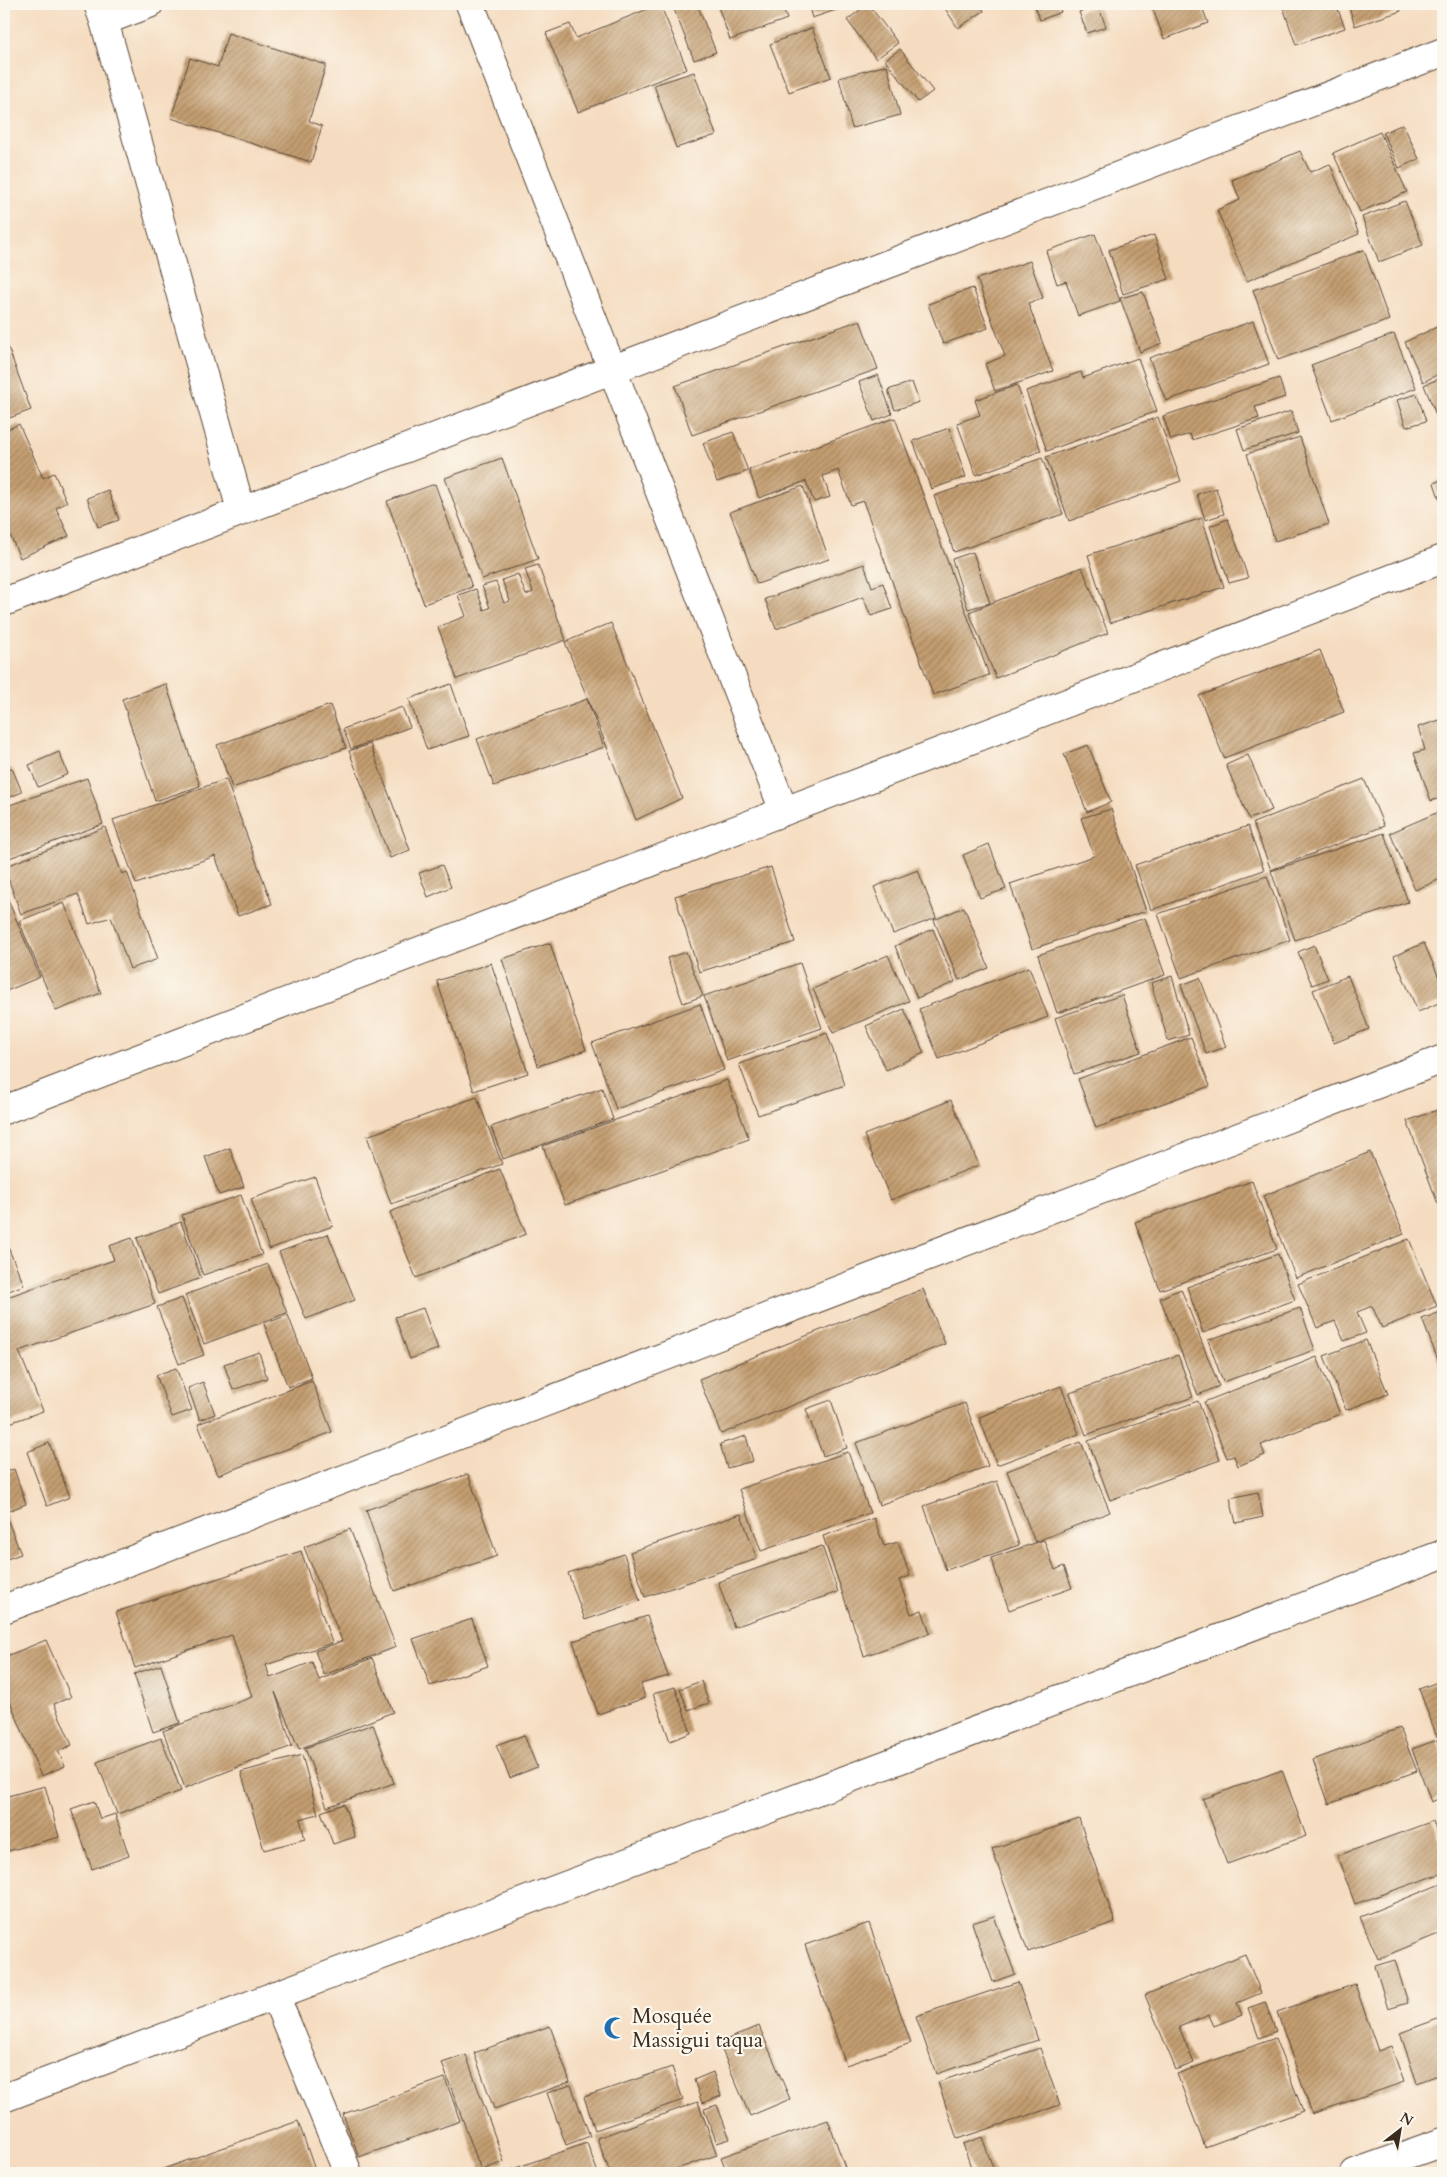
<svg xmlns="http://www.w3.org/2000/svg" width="1447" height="2177" font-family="Cardo,serif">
<defs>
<pattern id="building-hatch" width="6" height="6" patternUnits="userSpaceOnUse" patternTransform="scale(1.25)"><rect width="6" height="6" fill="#c49e71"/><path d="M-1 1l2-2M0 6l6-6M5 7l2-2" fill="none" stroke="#a0815c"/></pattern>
</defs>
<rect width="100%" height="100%" fill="#fbf7ec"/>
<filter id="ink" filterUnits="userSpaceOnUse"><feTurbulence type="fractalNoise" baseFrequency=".02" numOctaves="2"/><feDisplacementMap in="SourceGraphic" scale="10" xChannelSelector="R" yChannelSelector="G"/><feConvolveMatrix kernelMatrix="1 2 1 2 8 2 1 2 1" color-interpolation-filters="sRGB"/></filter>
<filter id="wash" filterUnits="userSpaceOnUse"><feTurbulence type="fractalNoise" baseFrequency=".0096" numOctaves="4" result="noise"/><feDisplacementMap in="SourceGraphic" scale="20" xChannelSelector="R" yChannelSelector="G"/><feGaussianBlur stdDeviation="1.12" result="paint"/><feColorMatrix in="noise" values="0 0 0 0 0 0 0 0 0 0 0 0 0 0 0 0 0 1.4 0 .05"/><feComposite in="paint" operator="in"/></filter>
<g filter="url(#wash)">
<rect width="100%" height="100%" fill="#f5dcc0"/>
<g id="blocks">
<g fill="url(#building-hatch)">
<path d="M 660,4 L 687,69 L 578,112 L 546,33 L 570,24 L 576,38 Z"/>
<path d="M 672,4 L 697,4 L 716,52 L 694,60 Z"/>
<path d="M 717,4 L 781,4 L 787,19 L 730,40 Z"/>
<path d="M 808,4 L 854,4 L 812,18 Z"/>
<path d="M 868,4 L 898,43 L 876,59 L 847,20 Z"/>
<path d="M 942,4 L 980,4 L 984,11 L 958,28 Z"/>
<path d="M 1034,4 L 1058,4 L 1061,12 L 1040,20 Z"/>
<path d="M 1151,4 L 1201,4 L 1208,23 L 1164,39 Z"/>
<path d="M 1282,4 L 1336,4 L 1345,28 L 1296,45 Z"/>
<path d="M 1348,4 L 1398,4 L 1401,11 L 1355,26 Z"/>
<path d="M 1098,5 L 1106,27 L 1087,33 L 1079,12 Z"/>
<path d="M 812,28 L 831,77 L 789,92 L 770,44 Z"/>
<path d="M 228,33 L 326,65 L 309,121 L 322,126 L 311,162 L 171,118 L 190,58 L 218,67 Z"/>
<path d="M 900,49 L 933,91 L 918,102 L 885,60 Z"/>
<path d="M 887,65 L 900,115 L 852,128 L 839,78 Z"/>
<path d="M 694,72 L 716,135 L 676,148 L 654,85 Z"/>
<path d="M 1403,124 L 1419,159 L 1399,168 L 1383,133 Z"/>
<path d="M 1380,132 L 1407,192 L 1360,212 L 1333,153 Z"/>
<path d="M 1300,151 L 1310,172 L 1330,164 L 1359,234 L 1247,281 L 1217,210 L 1240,200 L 1232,180 Z"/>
<path d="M 1405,201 L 1423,245 L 1379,262 L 1362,217 Z"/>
<path d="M 1095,234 L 1120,301 L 1078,316 L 1066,281 L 1057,284 L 1046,251 Z"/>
<path d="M 1154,235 L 1169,279 L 1123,294 L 1109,250 Z"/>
<path d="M 1364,250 L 1389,320 L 1278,360 L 1253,290 Z"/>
<path d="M 1030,261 L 1043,298 L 1028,303 L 1053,371 L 995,391 L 985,364 L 1005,356 L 977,279 Z"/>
<path d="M 973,288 L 988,328 L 943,344 L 928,304 Z"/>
<path d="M 1143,292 L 1162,343 L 1140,352 L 1120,298 Z"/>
<path d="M 860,320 L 878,369 L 692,435 L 675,386 Z"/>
<path d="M 1253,321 L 1269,364 L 1166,401 L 1149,358 Z"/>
<path d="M 1443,324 L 1443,372 L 1423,382 L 1405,342 Z"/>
<path d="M 1394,334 L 1416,388 L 1332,420 L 1311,365 Z"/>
<path d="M 4,336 L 31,410 L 4,420 Z"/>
<path d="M 1138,358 L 1157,411 L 1047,451 L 1026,391 L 1081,372 L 1083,378 Z"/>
<path d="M 878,375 L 892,414 L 874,421 L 859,382 Z"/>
<path d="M 1443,377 L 1443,432 L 1424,385 Z"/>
<path d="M 1279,378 L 1285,397 L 1255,407 L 1259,418 L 1192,440 L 1190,434 L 1171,440 L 1163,416 Z"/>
<path d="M 912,382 L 919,402 L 895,410 L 888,390 Z"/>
<path d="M 1017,385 L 1041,451 L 976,475 L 957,423 L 980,415 L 975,400 Z"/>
<path d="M 1417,394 L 1426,421 L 1406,427 L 1397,400 Z"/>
<path d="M 1291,411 L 1298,433 L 1244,450 L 1237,429 Z"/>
<path d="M 1158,417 L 1181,481 L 1069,521 L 1046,457 Z"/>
<path d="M 895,418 L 989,675 L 933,695 L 863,501 L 851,505 L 838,470 L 823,476 L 830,497 L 814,502 L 806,481 L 759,498 L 749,470 Z"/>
<path d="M 19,424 L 43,478 L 54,473 L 67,502 L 56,508 L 69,536 L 20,558 L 4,521 L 4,431 Z"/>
<path d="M 949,428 L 966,477 L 931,489 L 913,441 Z"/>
<path d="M 733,432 L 748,471 L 717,482 L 703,443 Z"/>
<path d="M 1300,437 L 1329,524 L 1275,541 L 1247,454 Z"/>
<path d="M 502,458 L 538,559 L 482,579 L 445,478 Z"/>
<path d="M 1042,458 L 1063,514 L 954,552 L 934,496 Z"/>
<path d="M 1443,479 L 1443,509 L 1434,483 Z"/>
<path d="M 435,484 L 472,587 L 424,604 L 387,501 Z"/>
<path d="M 803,486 L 829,559 L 757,584 L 730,512 Z"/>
<path d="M 1216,488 L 1224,514 L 1205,520 L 1197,494 Z"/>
<path d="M 108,490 L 119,520 L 98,527 L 87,498 Z"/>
<path d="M 1202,518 L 1224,587 L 1110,623 L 1088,555 Z"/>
<path d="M 1228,519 L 1248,578 L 1229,583 L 1210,526 Z"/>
<path d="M 973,552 L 990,603 L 968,609 L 952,559 Z"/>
<path d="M 864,564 L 872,587 L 883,583 L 892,609 L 871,616 L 863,597 L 776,629 L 765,599 Z"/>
<path d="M 538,565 L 566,640 L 457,679 L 438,627 L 466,616 L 458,595 L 476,589 L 484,610 L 490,608 L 482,586 L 496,582 L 504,603 L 510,601 L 502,580 L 518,574 L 526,595 L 533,592 L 525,569 Z"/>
<path d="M 1082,567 L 1108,633 L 996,678 L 969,612 Z"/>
<path d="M 611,623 L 682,798 L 636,820 L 565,642 Z"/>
<path d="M 1320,650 L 1344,712 L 1224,758 L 1199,696 Z"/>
<path d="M 166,684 L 200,786 L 155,801 L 122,699 Z"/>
<path d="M 451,684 L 469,736 L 427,750 L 409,699 Z"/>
<path d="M 587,699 L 604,747 L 494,786 L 477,739 Z"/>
<path d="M 330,705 L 346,748 L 232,788 L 217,745 Z"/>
<path d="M 402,707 L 410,727 L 351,749 L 343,729 Z"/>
<path d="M 1443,719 L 1443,797 L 1431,801 L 1414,753 L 1425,750 L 1418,727 Z"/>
<path d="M 370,744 L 410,850 L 390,858 L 349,751 Z"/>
<path d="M 1088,745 L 1111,802 L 1087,812 L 1064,754 Z"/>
<path d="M 59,752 L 68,774 L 38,787 L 29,765 Z"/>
<path d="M 1248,755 L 1272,810 L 1249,819 L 1226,765 Z"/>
<path d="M 12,768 L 22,792 L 4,800 L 4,771 Z"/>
<path d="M 87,778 L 103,824 L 4,860 L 4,807 Z"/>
<path d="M 226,779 L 272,904 L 238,916 L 215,856 L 136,884 L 113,820 Z"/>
<path d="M 1364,779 L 1384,826 L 1271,870 L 1253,823 Z"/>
<path d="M 1111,809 L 1146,911 L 1032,949 L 1010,884 L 1094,856 L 1081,818 Z"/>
<path d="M 1443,810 L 1443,878 L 1415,890 L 1390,833 Z"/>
<path d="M 1248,826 L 1264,870 L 1151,910 L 1135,865 Z"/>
<path d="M 105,827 L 122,874 L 127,872 L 158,959 L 130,969 L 111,917 L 89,924 L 78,894 L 21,914 L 4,867 Z"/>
<path d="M 1384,833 L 1408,902 L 1295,940 L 1271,871 Z"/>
<path d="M 989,844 L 1006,889 L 980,898 L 963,855 Z"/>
<path d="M 442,865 L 451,887 L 428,897 L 419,873 Z"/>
<path d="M 771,867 L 795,942 L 699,972 L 675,896 Z"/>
<path d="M 918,870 L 936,918 L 893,934 L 874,887 Z"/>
<path d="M 1267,876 L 1290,940 L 1181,978 L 1158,914 Z"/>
<path d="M 4,890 L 40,977 L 4,992 Z"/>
<path d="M 64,903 L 101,993 L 56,1011 L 19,921 Z"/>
<path d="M 964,907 L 989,968 L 959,980 L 934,920 Z"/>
<path d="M 1145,918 L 1165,975 L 1057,1013 L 1038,955 Z"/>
<path d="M 933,929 L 955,982 L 917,998 L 895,946 Z"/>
<path d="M 550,943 L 586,1050 L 538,1066 L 502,959 Z"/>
<path d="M 1424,943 L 1443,987 L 1443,1001 L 1418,1012 L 1394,956 Z"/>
<path d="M 1314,945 L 1328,979 L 1312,985 L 1298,952 Z"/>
<path d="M 686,952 L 703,996 L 683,1003 L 667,958 Z"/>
<path d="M 888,955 L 909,1001 L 833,1033 L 813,989 Z"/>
<path d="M 491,963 L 528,1073 L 474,1091 L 437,981 Z"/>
<path d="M 800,963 L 822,1028 L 727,1061 L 704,996 Z"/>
<path d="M 1029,967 L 1048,1017 L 939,1059 L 919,1009 Z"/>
<path d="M 1172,976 L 1189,1035 L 1168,1041 L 1151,983 Z"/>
<path d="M 1348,976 L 1369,1029 L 1334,1043 L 1313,990 Z"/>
<path d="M 1200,978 L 1226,1047 L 1206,1054 L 1181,985 Z"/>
<path d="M 1122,995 L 1141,1052 L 1074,1074 L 1055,1018 Z"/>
<path d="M 700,1004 L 724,1070 L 616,1109 L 592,1043 Z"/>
<path d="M 904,1009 L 924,1053 L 886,1070 L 866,1026 Z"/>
<path d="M 827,1033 L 845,1085 L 758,1115 L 739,1064 Z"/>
<path d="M 1191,1037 L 1210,1086 L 1096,1128 L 1078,1079 Z"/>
<path d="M 727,1080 L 749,1139 L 565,1205 L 543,1146 Z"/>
<path d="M 602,1088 L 613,1119 L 503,1159 L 491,1127 Z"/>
<path d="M 477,1097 L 502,1164 L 391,1204 L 367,1136 Z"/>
<path d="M 951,1100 L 979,1165 L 891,1200 L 864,1135 Z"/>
<path d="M 1443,1108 L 1443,1202 L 1438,1204 L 1407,1121 Z"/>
<path d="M 230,1148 L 244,1187 L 219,1195 L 205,1157 Z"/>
<path d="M 1370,1152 L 1404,1234 L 1296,1278 L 1263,1196 Z"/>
<path d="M 500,1169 L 526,1234 L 416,1278 L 390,1212 Z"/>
<path d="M 315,1177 L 333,1226 L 269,1249 L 251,1199 Z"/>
<path d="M 1252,1181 L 1277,1249 L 1160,1290 L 1135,1222 Z"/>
<path d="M 241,1195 L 262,1255 L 203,1275 L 182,1215 Z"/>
<path d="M 181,1222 L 201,1278 L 158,1294 L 137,1238 Z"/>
<path d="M 328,1234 L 355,1300 L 306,1319 L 279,1252 Z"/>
<path d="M 4,1238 L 24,1285 L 4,1293 Z"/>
<path d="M 132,1238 L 155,1304 L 19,1351 L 43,1411 L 4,1425 L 4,1298 L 114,1260 L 109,1246 Z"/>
<path d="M 1409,1239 L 1437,1306 L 1382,1328 L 1372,1306 L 1357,1312 L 1366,1333 L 1344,1341 L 1335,1321 L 1317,1328 L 1298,1284 Z"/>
<path d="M 1278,1254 L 1295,1300 L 1203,1333 L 1187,1287 Z"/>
<path d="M 268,1264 L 287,1313 L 204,1344 L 185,1295 Z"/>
<path d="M 923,1289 L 945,1344 L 721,1434 L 699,1379 Z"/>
<path d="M 1181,1289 L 1219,1386 L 1198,1395 L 1160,1298 Z"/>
<path d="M 182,1298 L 204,1355 L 179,1364 L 157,1307 Z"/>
<path d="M 423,1308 L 438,1349 L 410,1359 L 395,1317 Z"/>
<path d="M 1300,1308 L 1315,1350 L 1223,1382 L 1208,1340 Z"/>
<path d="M 1443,1311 L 1443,1373 L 1422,1319 Z"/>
<path d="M 288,1315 L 312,1378 L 288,1387 L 264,1324 Z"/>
<path d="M 1366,1340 L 1388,1394 L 1346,1410 L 1324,1356 Z"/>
<path d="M 259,1352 L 267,1378 L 233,1390 L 224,1364 Z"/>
<path d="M 1178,1355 L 1193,1397 L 1086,1435 L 1070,1393 Z"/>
<path d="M 1317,1357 L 1340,1414 L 1261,1445 L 1265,1455 L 1238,1466 L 1234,1456 L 1227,1458 L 1204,1402 Z"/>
<path d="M 176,1368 L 192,1410 L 172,1417 L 156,1375 Z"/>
<path d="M 312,1381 L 332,1432 L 218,1475 L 198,1424 Z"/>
<path d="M 203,1382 L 215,1414 L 200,1420 L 188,1388 Z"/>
<path d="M 1061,1386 L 1079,1434 L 997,1465 L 979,1417 Z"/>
<path d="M 831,1400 L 847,1448 L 823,1456 L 806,1409 Z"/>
<path d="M 1198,1401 L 1220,1460 L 1110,1500 L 1088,1441 Z"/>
<path d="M 965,1403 L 988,1466 L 879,1505 L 856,1443 Z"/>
<path d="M 746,1436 L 753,1461 L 727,1468 L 720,1444 Z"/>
<path d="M 1081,1442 L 1110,1512 L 1035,1542 L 1007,1471 Z"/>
<path d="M 49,1443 L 70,1497 L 47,1506 L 27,1452 Z"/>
<path d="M 848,1452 L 870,1513 L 761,1551 L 739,1489 Z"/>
<path d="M 14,1469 L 26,1504 L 8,1511 L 4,1500 L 4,1473 Z"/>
<path d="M 468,1474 L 497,1556 L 394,1591 L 366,1510 Z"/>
<path d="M 997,1481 L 1019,1545 L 946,1570 L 924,1506 Z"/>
<path d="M 1258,1492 L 1263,1517 L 1236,1523 L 1230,1498 Z"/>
<path d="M 4,1511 L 21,1554 L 4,1560 Z"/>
<path d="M 741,1514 L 757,1559 L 645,1597 L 630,1552 Z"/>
<path d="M 874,1518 L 884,1546 L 898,1542 L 910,1576 L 899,1580 L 911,1614 L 922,1610 L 930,1633 L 864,1656 L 823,1536 Z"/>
<path d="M 350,1529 L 396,1647 L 324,1675 L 315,1651 L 342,1641 L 304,1547 Z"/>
<path d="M 1044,1540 L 1055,1570 L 1064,1566 L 1072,1588 L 1009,1610 L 991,1558 Z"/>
<path d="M 822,1546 L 838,1592 L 734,1627 L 718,1582 Z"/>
<path d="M 301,1551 L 332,1643 L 266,1665 L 270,1678 L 312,1662 L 319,1680 L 372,1658 L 393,1712 L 299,1749 L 275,1692 L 292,1746 L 185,1788 L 163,1731 L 252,1697 L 232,1635 L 135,1668 L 116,1612 Z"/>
<path d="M 624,1554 L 640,1601 L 585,1620 L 568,1573 Z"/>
<path d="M 647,1616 L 668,1676 L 641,1684 L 645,1698 L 598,1714 L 573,1641 Z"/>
<path d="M 472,1619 L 488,1666 L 430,1686 L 413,1639 Z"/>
<path d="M 46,1640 L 71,1697 L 54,1704 L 72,1745 L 58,1751 L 65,1766 L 41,1776 L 4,1687 L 4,1657 Z"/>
<path d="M 161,1665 L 180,1723 L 153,1732 L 134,1674 Z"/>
<path d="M 1443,1680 L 1443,1734 L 1437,1737 L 1419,1689 Z"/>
<path d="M 701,1681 L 709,1703 L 688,1710 L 680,1689 Z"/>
<path d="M 675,1687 L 691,1733 L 670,1741 L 653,1694 Z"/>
<path d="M 373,1724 L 394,1783 L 327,1807 L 305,1748 Z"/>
<path d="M 1400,1728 L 1417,1771 L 1329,1804 L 1313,1760 Z"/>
<path d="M 524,1735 L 537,1767 L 510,1778 L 496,1745 Z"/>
<path d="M 161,1738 L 181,1791 L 117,1814 L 97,1762 Z"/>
<path d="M 1437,1740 L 1443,1757 L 1443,1797 L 1431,1802 L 1412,1749 Z"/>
<path d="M 302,1755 L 318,1814 L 300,1819 L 305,1839 L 264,1850 L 241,1772 Z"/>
<path d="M 1282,1770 L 1306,1836 L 1227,1864 L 1203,1799 Z"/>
<path d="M 45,1786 L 59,1837 L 5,1852 L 4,1797 Z"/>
<path d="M 94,1801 L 100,1819 L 115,1814 L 129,1856 L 92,1869 L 71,1809 Z"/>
<path d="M 344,1804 L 355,1837 L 333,1844 L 321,1812 Z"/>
<path d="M 1079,1819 L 1115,1922 L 1028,1952 L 992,1849 Z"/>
<path d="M 1433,1821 L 1443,1850 L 1443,1873 L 1355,1904 L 1337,1856 Z"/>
<path d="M 1443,1883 L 1443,1932 L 1378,1959 L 1360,1917 Z"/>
<path d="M 994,1916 L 1015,1974 L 993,1982 L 972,1923 Z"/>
<path d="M 869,1923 L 911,2043 L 846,2065 L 805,1945 Z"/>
<path d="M 1245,1954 L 1261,1993 L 1237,2003 L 1242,2015 L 1214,2026 L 1209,2015 L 1179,2027 L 1194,2063 L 1176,2070 L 1145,1995 Z"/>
<path d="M 1395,1960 L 1408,2003 L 1388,2009 L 1375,1966 Z"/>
<path d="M 1018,1982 L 1038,2040 L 936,2074 L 916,2016 Z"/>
<path d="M 1355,1984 L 1378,2051 L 1391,2046 L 1404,2082 L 1312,2114 L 1277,2012 Z"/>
<path d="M 1265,2002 L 1276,2031 L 1259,2038 L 1248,2008 Z"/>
<path d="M 1443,2017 L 1443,2073 L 1417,2083 L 1400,2033 Z"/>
<path d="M 550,2026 L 570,2082 L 494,2109 L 474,2053 Z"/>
<path d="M 759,2026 L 790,2099 L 750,2116 L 719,2043 Z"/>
<path d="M 1275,2038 L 1303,2111 L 1205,2147 L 1177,2074 Z"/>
<path d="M 1040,2048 L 1060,2105 L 957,2139 L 938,2082 Z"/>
<path d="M 466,2055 L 504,2162 L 481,2170 L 442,2063 Z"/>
<path d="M 672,2067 L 683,2100 L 595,2130 L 584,2097 Z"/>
<path d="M 713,2072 L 721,2096 L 702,2103 L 694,2080 Z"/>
<path d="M 445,2078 L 460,2121 L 359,2157 L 343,2114 Z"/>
<path d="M 571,2085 L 590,2136 L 566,2145 L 547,2093 Z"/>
<path d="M 698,2102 L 717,2155 L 665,2173 L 610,2173 L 597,2138 Z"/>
<path d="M 717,2105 L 730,2139 L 717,2143 L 704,2109 Z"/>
<path d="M 828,2120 L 847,2173 L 727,2173 L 721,2157 Z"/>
<path d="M 298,2121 L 316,2173 L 152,2173 Z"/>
<path d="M 982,2137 L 995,2173 L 973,2173 L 963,2144 Z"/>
<path d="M 587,2143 L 598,2173 L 501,2173 Z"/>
</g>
</g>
</g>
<g filter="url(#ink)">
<use href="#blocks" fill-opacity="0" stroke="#574536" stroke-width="1"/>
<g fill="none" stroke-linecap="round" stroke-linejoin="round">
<defs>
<g id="minor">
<path d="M 98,4 L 104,21 L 241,510"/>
<path d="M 470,4 L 784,811"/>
<path d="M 104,21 L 149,4"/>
<path d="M 4,602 L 1443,52"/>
<path d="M 4,1110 L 1443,559"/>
<path d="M 4,1609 L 1443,1059"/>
<path d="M 275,1995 L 348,2173"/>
<path d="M 4,2098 L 1443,1554"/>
<path d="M 1355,2173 L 1443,2142"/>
</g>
</defs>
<use href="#minor" stroke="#574536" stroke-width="30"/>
<use href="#minor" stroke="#fff" stroke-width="28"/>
</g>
</g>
<defs>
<symbol id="mosque-bare" viewBox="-9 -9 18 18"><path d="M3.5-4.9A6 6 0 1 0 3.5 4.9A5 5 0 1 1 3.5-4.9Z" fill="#1f6fb2" stroke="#fbf7ec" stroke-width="2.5" paint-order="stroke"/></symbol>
</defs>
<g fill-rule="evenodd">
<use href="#mosque-bare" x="599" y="2012" width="32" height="32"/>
</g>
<g text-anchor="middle" stroke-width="4.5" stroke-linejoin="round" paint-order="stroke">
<g font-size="21" fill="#3b2a1e" stroke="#fbf7ec" text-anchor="start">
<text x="632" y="2023">Mosquée<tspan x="632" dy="24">Massigui taqua</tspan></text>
</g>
</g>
<rect width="1447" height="2177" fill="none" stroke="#fbf7ec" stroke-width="20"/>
<g transform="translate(1400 2130) rotate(31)" stroke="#fbf7ec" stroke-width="4" paint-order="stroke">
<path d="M0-4L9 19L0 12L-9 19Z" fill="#3b2a1e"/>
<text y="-8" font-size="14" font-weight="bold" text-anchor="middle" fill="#3b2a1e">N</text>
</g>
</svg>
